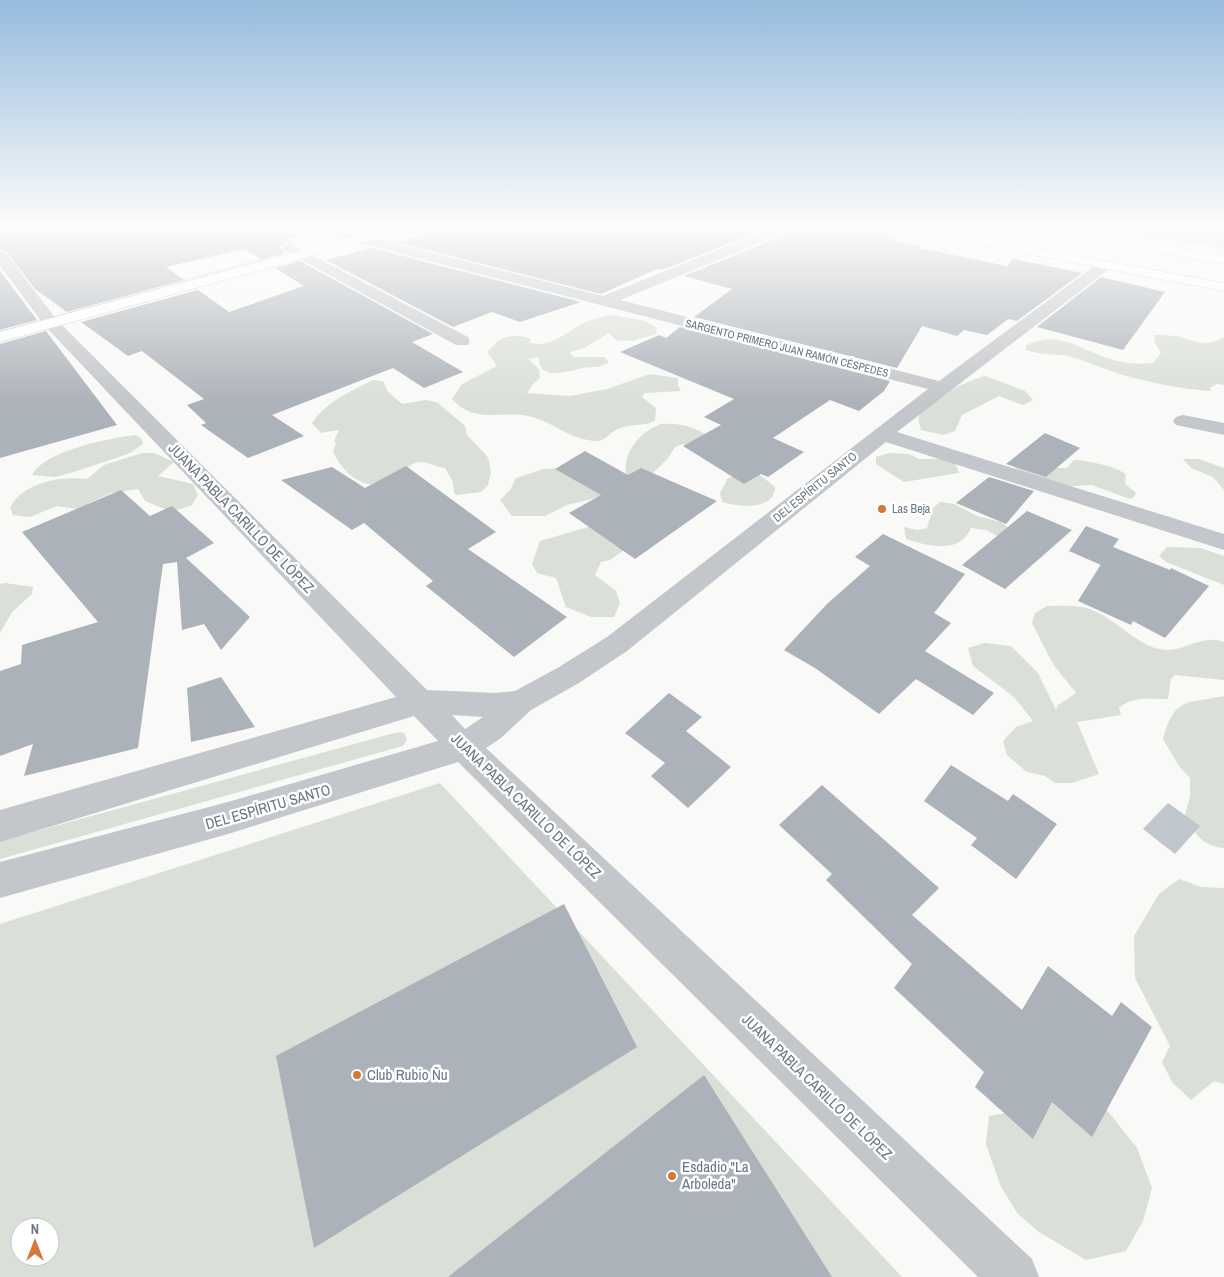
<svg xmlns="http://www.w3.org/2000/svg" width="1224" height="1277" font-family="'Archivo Narrow',sans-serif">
<rect width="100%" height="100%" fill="#f9f9f7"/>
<g fill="#dadfd8" fill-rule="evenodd">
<path d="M 269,225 L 324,225 L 325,226 C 312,242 284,234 269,225 Z"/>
<path d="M 1075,225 L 1224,225 L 1224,249 Z"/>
<path d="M 282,253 L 285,254 L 56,314 L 58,313 Z"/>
<path d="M 612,315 L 646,321 L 657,328 L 656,334 L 632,341 L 616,340 L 609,333 L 584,348 L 570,352 L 573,357 L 604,357 L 609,362 C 600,369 592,366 582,368 C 570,371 537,382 539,357 L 528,359 L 539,369 L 540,378 L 534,383 L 527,393 L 570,396 L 607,389 L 650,374 L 678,378 L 678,385 L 681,391 L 645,393 L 642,397 L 656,408 L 655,421 C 643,427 630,423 618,429 C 610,432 605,442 596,441 C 569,440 553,421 528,416 C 501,410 475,425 452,399 L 462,384 L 497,366 L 487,352 C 491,349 495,343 499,340 C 507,335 523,335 531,339 L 530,343 C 554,349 568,328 589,321 C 596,318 605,317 612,315 Z"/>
<path d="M 1154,335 C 1161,335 1168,335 1175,336 C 1197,340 1202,349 1224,337 L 1224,385 L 1217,384 L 1210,388 L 1211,391 C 1181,389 1152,383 1123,375 C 1106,370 1089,362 1072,357 C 1056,353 1042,356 1026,350 L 1026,345 C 1060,331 1076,347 1107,358 C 1121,363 1138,365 1153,363 L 1161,353 L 1155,343 Z"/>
<path d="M 986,376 L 1025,391 L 1033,400 L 1023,405 L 999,396 L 962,415 L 955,431 L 943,435 L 921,430 C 919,423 917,417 921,411 C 929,400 972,378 986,376 Z"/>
<path d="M 373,380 L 383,381 L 388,392 L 402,404 L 426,400 L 439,403 L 440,405 L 465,426 L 467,435 L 487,456 L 489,461 L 491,472 L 488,485 L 481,492 L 457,495 L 454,493 L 453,482 L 445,468 C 436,467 423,459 415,463 C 405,467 397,479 386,483 C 362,491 341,471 333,451 L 336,443 L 334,441 L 339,430 L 321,433 L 312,423 C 326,402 351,391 373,380 Z"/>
<path d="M 661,424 C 677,423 692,426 705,434 L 696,446 C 692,445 685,443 680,445 C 672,447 672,454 667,459 C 652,474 648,481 626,475 C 623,451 640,432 661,424 Z"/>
<path d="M 136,435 L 141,438 L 143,444 L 128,454 L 74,472 L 55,477 L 32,475 C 44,451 109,438 136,435 Z"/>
<path d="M 142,453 L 154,453 L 174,462 L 158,476 L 193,484 L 198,495 L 192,505 L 172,512 L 145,501 L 138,489 L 111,493 L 77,509 L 57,506 L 30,517 L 13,515 L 10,508 C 23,482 61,476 87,479 L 104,465 Z"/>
<path d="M 889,453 L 909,454 L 919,459 L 950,459 L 956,465 L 959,473 L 904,482 L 876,464 L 876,457 Z"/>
<path d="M 1183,459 L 1199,459 L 1224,468 L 1224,490 L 1213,477 L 1191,468 Z"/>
<path d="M 1014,460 L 1059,468 L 1067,468 L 1074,460 C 1085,460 1120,467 1126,475 L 1125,484 L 1136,493 L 1134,497 L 1130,499 L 1092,485 L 1058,487 L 1021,472 L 1015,468 Z"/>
<path d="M 569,468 L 598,487 L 601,497 L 567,505 L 545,516 L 512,516 L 500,500 L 510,490 L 516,478 L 544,469 Z"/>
<path d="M 755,471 L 775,487 C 775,511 737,507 722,502 L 720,493 L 728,478 Z"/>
<path d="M 940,502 L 954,504 L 977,516 L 1001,522 L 1025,541 L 1014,545 L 986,530 L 971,528 C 959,555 928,546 906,539 L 904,527 L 917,530 L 927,528 L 933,508 Z"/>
<path d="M 595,525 L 635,542 L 610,560 L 601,562 L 595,575 L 616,591 L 620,603 L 614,617 L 591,617 L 566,607 L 556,578 L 537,573 L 532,564 L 540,541 Z"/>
<path d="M 1167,547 L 1201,548 L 1224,556 L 1224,585 L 1166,562 L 1159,556 Z"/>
<path d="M 5,583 L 33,587 L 32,594 L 12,612 L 0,633 L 0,584 Z"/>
<path d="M 1047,606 C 1060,606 1074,605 1086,608 C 1114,615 1140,651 1168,650 C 1187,649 1204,634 1224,642 L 1224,680 L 1175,675 L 1171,679 L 1168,699 C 1152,699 1131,696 1119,708 L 1121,715 L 1077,722 L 1099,774 L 1072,783 L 1055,783 L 1045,776 L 1027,772 L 1007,755 L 1003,741 L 1016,727 L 1033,721 L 1014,697 L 973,666 L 968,648 L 985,643 L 1011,646 L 1038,673 L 1056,710 L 1058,705 L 1076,693 L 1053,664 L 1032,623 L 1035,613 Z"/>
<path d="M 1224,696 L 1224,848 C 1202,846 1194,833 1185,815 L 1190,796 L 1190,778 L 1179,766 L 1163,739 C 1175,697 1185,704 1224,696 Z"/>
<path d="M 398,732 L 404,733 L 407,739 L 403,746 L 0,859 L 0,841 Z"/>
<path d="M 440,783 L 902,1277 L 0,1277 L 0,924 ZM 20,1227 L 50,1227 L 50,1257 L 20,1257 Z"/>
<path d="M 1179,879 L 1201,887 L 1224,888 L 1224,1084 L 1214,1081 L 1191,1100 L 1172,1082 L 1162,1062 L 1170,1046 L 1135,978 L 1134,936 L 1159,894 Z"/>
<path d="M 1055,1091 L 1103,1105 L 1137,1148 L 1152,1188 L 1143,1221 L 1126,1251 L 1086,1260 L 1039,1232 L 1018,1214 L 1001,1187 L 986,1144 L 989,1116 L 1011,1112 Z"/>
</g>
<path fill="#bfc6cc" d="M 1168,803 L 1200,826 L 1175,854 L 1143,829 Z"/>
<g fill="#acb2b9">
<path d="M 0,225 L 295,225 L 296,237 L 287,239 L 300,247 L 288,241 L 280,247 L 285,253 L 261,259 L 244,249 L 166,267 L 184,280 L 67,312 L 35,289 L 6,251 L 0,249 Z"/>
<path d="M 459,225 L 776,225 L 662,270 L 657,269 L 601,294 L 396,242 Z"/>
<path d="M 799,225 L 831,225 L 899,237 L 895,241 L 921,246 L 919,248 L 1007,266 L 1013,259 L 1082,273 L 1017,321 L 1008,319 L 987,335 L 964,330 L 957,336 L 922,326 L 897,368 L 694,317 L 732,289 L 684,276 L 797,230 Z"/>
<path d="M 372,248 L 581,302 L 520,322 L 492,312 L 453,327 L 326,260 Z"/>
<path d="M 300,261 L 433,334 L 412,342 L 463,372 L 424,388 L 393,368 L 272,415 L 304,436 L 248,458 L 201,425 L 206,423 L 187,405 L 204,399 L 142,351 L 128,356 L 81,322 L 198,290 L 229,312 L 304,286 L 275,268 Z"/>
<path d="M 0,271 L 37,320 L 0,330 Z"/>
<path d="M 1101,277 L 1165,292 L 1123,350 L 1037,327 Z"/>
<path d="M 680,327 L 890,381 L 884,391 L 859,411 L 830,400 L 773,438 L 804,452 L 768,477 L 761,474 L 744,484 L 683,446 L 721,425 L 704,417 L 734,399 L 620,352 L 659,335 L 666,338 Z"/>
<path d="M 46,331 L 117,425 L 0,458 L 0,344 Z"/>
<path d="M 1045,433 L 1080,448 L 1046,477 L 1006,464 Z"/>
<path d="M 585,451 L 628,475 L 641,468 L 717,501 L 635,559 L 569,513 L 601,495 L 555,469 Z"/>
<path d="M 406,466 L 496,532 L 468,549 L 567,617 L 514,657 L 426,586 L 433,581 L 364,523 L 352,530 L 281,480 L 332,467 L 365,488 Z"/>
<path d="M 989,477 L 1034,491 L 1006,524 L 956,503 Z"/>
<path d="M 121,490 L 150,516 L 172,506 L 214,543 L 186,558 L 250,617 L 221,650 L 204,624 L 182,630 L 177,562 L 163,564 L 138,748 L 24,776 L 33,744 L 0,756 L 0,671 L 21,664 L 22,645 L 98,622 L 22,532 Z"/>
<path d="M 1027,511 L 1072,530 L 1005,589 L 962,565 Z"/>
<path d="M 1086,526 L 1119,539 L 1113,547 L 1170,570 L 1171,568 L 1209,586 L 1165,638 L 1133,621 L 1131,625 L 1078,601 L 1103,561 L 1101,565 L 1069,551 Z"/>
<path d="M 883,534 L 965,574 L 934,613 L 951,623 L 925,651 L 994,693 L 973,715 L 916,679 L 879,714 L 815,668 L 784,650 L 827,604 L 870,566 L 855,557 Z"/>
<path d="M 221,677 L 255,727 L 191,742 L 187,688 Z"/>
<path d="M 669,693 L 702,717 L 686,731 L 731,767 L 688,808 L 651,776 L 665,763 L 625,733 Z"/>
<path d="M 951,765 L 1008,801 L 1013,794 L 1057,824 L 1016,879 L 971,845 L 977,838 L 924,801 Z"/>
<path d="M 822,785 L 939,888 L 912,915 L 1022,1010 L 1048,966 L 1112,1016 L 1121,1002 L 1152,1027 L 1092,1137 L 1052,1102 L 1033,1139 L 975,1087 L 984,1072 L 894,988 L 912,964 L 826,880 L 832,874 L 779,825 Z"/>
<path d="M 564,904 L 637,1047 L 314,1248 L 276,1056 Z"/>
<path d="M 704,1075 L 832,1277 L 448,1277 Z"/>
</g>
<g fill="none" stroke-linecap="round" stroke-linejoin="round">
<defs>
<path id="major" d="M 395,225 L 415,225 L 414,228 L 0,342 L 0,332 Z"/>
<g id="highway">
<path d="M 888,225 L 913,225 L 1224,283 L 1224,291 L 894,229 Z"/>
<path d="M 1017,225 L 1044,225 L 1224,256 L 1224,264 L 1023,229 Z"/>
</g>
</defs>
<use href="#major" stroke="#b6b9be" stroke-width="1"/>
<use href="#highway" stroke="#b8babe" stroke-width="1"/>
<g fill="#c3c6ca" fill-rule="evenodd">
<path d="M 780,225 L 797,225 L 796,228 L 620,300 L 939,381 L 1100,262 L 1110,262 L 1112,265 L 1110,268 L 897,432 L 1224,534 L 1224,550 L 886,442 L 627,651 L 579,683 L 531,710 L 501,738 L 486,748 L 1032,1259 L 1039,1277 L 978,1277 L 458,762 L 228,834 L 0,898 L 0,862 L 228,802 L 438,741 L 414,716 L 0,842 L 0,810 L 396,697 L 44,325 L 0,265 L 0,251 L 5,252 L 56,319 L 427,690 L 495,693 L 515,691 L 559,667 L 607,637 L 928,389 L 336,237 L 334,234 L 341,230 L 603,296 ZM 452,715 L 483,717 L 465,729 Z"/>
<path d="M 289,243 L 468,337 L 470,341 L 468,345 L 456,345 L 284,250 L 282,247 Z"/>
<path d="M 1183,415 L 1224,423 L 1224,435 L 1176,425 L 1173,421 L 1176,417 Z"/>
</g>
<use href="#major" fill="#fff" fill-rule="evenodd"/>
<use href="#highway" fill="#fff" fill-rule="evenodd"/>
</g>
<linearGradient id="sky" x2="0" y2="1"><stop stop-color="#97bbdd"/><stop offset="0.56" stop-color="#fcfcfb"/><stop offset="1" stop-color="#fcfcfb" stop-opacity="0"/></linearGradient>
<rect width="1224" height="404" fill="url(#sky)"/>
<g fill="#d5763a" stroke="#fff" stroke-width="2">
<circle cx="882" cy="509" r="5"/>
<circle cx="357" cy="1075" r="5"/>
<circle cx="672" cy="1176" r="5"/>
</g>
<g text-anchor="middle" stroke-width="5" stroke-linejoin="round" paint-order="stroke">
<g font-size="11" fill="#6a7585" stroke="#fff">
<text transform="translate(787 348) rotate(14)" y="4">SARGENTO PRIMERO JUAN RAMÓN CÉSPEDES</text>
</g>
<g font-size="12" fill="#6a7585" stroke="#fff">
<text transform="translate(815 487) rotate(-39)" y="4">DEL ESPÍRITU SANTO</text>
</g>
<g font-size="12" fill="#6a7585" stroke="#fff" text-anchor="start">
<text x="892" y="513">Las Beja</text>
</g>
<g font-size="15" fill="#6a7585" stroke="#fff">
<text transform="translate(241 518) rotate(46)" y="5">JUANA PABLA CARILLO DE LÓPEZ</text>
<text transform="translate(526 806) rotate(44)" y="5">JUANA PABLA CARILLO DE LÓPEZ</text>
<text transform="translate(268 807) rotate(-16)" y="5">DEL ESPÍRITU SANTO</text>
<text transform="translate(817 1087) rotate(44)" y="5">JUANA PABLA CARILLO DE LÓPEZ</text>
</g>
<g font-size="15" fill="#6a7585" stroke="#fff" text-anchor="start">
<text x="367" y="1080">Club Rubio Ñu</text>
<text x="682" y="1172">Esdadio "La<tspan x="682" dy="17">Arboleda"</tspan></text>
</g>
</g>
<g transform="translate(35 1242)"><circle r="24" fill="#ffffff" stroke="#c3c8ce"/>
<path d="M0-4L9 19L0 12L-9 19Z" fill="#d5763a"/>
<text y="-8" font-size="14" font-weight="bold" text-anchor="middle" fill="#6a7585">N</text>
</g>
</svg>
